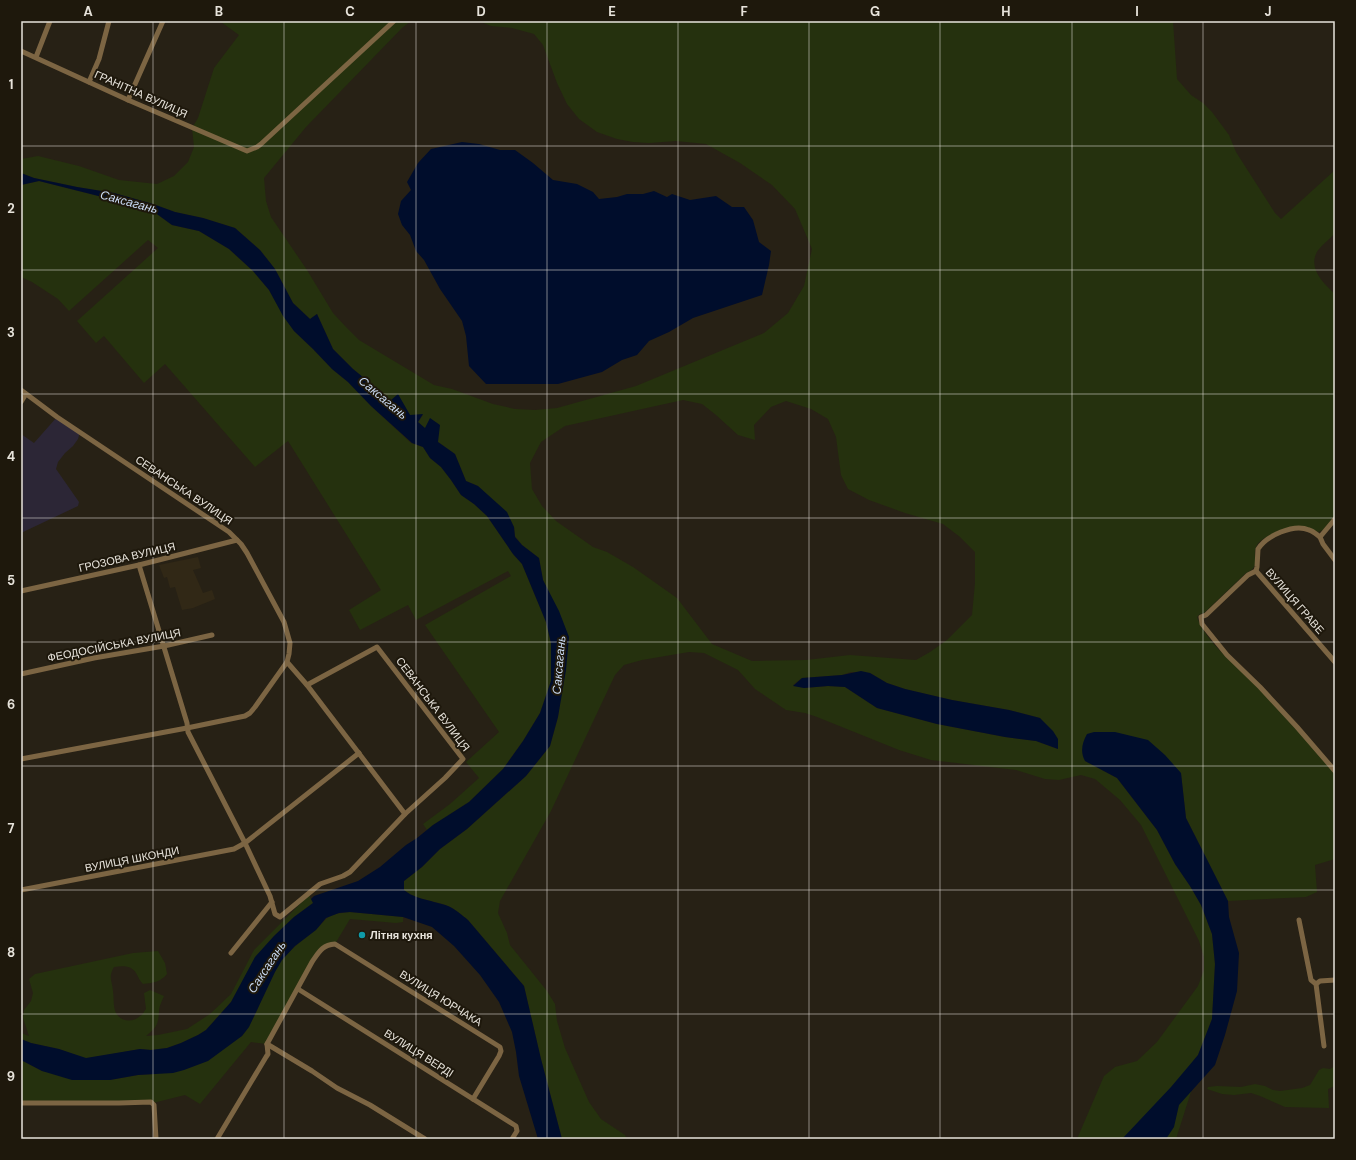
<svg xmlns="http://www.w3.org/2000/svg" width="1356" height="1160" font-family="'DM Sans',sans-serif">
<rect width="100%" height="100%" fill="#272115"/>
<path fill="#312816" d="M 198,557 L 201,568 L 193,570 L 203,593 L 212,590 L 215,599 L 193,608 L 182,610 L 175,587 L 170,588 L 167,577 L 164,578 L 159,565 Z"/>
<path fill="#2c2636" d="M 57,417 L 80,432 L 78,439 L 73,446 L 65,453 L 58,462 L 56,469 L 79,502 L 78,506 L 21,533 L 21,434 L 34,443 Z"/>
<g fill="#25310e" fill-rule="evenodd">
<path d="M 222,21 L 411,21 L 402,28 L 306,127 L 264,178 L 266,201 L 271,217 L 307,270 L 333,313 L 346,327 L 359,340 L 434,385 L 452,389 L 493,404 L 515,409 L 535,410 L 557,408 L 636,386 L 764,333 L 788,313 L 804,286 L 812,249 L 795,209 L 772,185 L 740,163 L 706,144 L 676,141 L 649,143 L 633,142 L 617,139 L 597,132 L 579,119 L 567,104 L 557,83 L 543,45 L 534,34 L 512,28 L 491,26 L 479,21 L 1173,21 L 1177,79 L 1191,95 L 1203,103 L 1212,112 L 1229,135 L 1236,152 L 1275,213 L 1281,219 L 1335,170 L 1335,233 C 1330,239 1318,248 1316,254 C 1309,270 1324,284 1335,294 L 1335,516 L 1323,530 L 1318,532 C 1315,531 1312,529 1309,529 C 1306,528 1301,530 1297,530 C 1285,532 1262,533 1256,547 C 1252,559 1261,567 1246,573 L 1204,613 L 1200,614 L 1197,617 C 1207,645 1239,667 1259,688 C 1286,715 1310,745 1335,773 L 1335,859 L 1315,865 L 1317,892 L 1306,897 L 1228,901 L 1186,818 L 1181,774 L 1085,761 L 1117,778 L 1157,830 L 1175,864 L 1190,886 L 1201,905 L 1212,934 L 1215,964 L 1212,1019 L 1198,1055 L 1193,1061 L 1197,1073 L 1176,1139 L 1077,1139 L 1104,1076 L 1115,1067 L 1137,1061 L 1157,1042 L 1198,986 L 1204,970 L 1204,957 L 1199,941 L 1141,825 L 1120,800 L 1095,779 L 1081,775 L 1059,780 L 1045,779 L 1016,770 L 931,760 L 899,750 L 817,717 L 805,713 L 786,710 L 755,689 L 738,670 L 704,653 L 689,652 L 642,660 L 624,665 L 615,675 L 551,811 L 500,901 L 498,913 L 507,933 L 510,945 L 547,991 L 555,1004 L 557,1021 L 565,1048 L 589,1102 L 601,1119 L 625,1135 L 627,1139 L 562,1139 L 541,1059 L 524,986 L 468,920 C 462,915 455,909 448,906 C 434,900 415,900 404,890 L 404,881 L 422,867 L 440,849 L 467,829 L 526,776 L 550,746 L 558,717 L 569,637 L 543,580 L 539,558 L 522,545 L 515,536 L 514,527 L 478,486 L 466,481 L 455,454 L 438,442 L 418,422 L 423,415 L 410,415 L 398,395 L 390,401 L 382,393 L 374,389 L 364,378 L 353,369 L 333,349 L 317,314 L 310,319 L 293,303 L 275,269 L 260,250 L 235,228 L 203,218 L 175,212 L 153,204 L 114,193 L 77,187 L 34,178 L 21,173 L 21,159 L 38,156 L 79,166 L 119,180 L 157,184 L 174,176 L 188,162 L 194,147 L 192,128 L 198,118 L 214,68 L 239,35 L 221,22 ZM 683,400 L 702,404 L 716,415 L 738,435 L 755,440 L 754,425 L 771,407 L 786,401 L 811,409 L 828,419 L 836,437 L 841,475 L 848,489 L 869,500 L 905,513 L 943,524 L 960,537 L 975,552 L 975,583 L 972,615 L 947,640 L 930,652 L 916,660 L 850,655 L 806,660 L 752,661 L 712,644 L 677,598 L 633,567 L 607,552 L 593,547 L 556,521 L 542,506 L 532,489 L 530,463 L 541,442 L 565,426 ZM 851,672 L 870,673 L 887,683 L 905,689 L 952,700 L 1009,710 L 1040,718 L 1058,749 L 1036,741 L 1005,737 L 937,724 L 877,708 L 845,687 L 828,686 L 804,688 L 793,685 L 802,678 L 842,675 Z"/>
<path d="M 39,181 L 150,209 L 172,225 L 199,231 L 229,249 L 253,271 L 269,290 L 274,299 L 294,331 L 313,349 L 332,369 L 348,382 L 371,406 L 411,443 L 423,447 L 430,458 L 441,467 L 451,480 L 461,495 L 474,504 L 487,516 L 513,554 L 522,564 L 546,622 L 551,643 L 551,681 L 540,713 L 523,741 L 503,769 L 469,802 L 433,825 L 427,830 L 423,824 L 450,804 L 479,778 L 466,762 L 499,732 L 425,625 L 511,576 L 508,571 L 416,620 L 408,605 L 360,630 L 349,610 L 381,590 L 288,441 L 255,467 L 165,364 L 144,383 L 104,336 L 96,343 L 77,321 L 158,248 L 148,240 L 69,311 L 58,299 L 32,282 L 21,277 L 21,185 Z"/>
<path d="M 309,895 L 313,903 L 294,917 L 274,936 L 256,957 L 231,1002 L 206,1030 L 198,1035 L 181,1043 L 167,1048 L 151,1050 L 140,1049 L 85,1059 L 59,1049 L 31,1043 L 21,1039 L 21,1033 L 29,1036 L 23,1018 L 24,1010 L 31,1001 L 33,993 L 29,979 L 35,974 L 133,953 L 158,951 L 165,963 L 167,974 C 161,982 152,983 143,984 C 139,980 139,978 136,973 C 131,965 122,966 114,967 C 108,977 112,981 113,991 C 114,998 113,1007 116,1013 C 121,1022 133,1023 140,1016 C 143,1015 144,1011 146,1009 L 144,993 L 150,990 L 164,996 C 162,1001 159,1006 159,1012 C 158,1025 157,1027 146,1036 L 158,1035 L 187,1029 L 210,1014 L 231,994 L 254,950 Z"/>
<path d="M 350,912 L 403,917 L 403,922 L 396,923 L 350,919 L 335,944 L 321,949 L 267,1044 L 251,1042 L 200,1104 L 185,1095 L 153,1103 L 21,1103 L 21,1060 L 42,1071 L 110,1080 L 138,1075 L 153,1074 L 242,1036 C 260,1013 265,982 282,960 C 291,948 303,940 314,931 C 318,928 321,924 325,920 C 331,913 342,913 350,912 Z"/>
<path d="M 1335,1066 L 1335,1086 L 1328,1089 L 1329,1108 L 1285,1107 L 1260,1096 L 1251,1093 L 1234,1095 L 1222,1094 L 1207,1089 L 1208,1087 L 1217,1086 L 1241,1087 L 1255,1084 L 1265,1086 L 1273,1090 L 1280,1091 L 1302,1088 L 1310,1085 L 1319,1070 L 1323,1068 L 1330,1069 Z"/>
</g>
<g fill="#000d2c">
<path d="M 462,142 L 479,144 L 500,150 L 515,150 L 533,163 L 553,180 L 577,184 L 593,192 L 599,199 L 617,197 L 627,194 L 643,194 L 654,191 L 667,197 L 672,194 L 690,200 L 716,196 L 732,207 L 744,207 L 753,220 L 759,242 L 771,251 L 769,265 L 762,295 L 693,318 L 669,332 L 649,341 L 637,355 L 622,360 L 602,372 L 558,384 L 486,384 L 469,366 L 466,336 L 462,321 L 440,289 L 424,260 L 416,251 L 410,235 L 402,225 L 398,214 L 401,201 L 411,190 L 407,182 L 418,163 L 431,149 Z"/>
<path d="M 21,173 L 34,178 L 77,187 L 114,193 L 153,204 L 175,212 L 203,218 L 235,228 L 260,250 L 275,269 L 293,303 L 310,319 L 317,314 L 333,349 L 353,369 L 364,378 L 374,389 L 382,393 L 390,401 L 398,394 L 410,415 L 423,414 L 418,422 L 425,428 L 430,418 L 440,425 L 438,442 L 455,454 L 466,481 L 478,486 L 507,512 L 514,527 L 515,537 L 522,545 L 539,558 L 543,580 L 559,611 L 569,637 L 566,670 L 558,717 L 550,746 L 526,776 L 467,829 L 440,849 L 422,867 L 404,881 L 404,890 C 414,899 435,901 448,906 C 455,909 462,915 468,920 L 524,986 L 541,1059 L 562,1139 L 538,1139 L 519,1076 L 516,1052 L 512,1032 L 499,1002 L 480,975 L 454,946 L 432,927 L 403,917 L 350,912 L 339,913 L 326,918 L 316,930 L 295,946 L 282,960 L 275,972 L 249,1027 L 242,1036 L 208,1061 L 184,1070 L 173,1073 L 138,1075 L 110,1080 L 72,1080 L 42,1071 L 21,1060 L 21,1039 L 31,1043 L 59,1049 L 86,1058 L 140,1049 L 151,1050 L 167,1048 L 181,1043 L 198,1035 L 206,1030 L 231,1002 L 255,957 L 274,936 L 294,917 L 313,903 L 311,899 L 314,896 L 358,881 L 380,867 L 406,845 L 417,838 L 433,825 L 469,802 L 503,769 L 523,741 L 540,713 L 551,681 L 551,643 L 546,622 L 522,564 L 513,554 L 487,516 L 474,504 L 461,495 L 451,480 L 441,467 L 430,458 L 423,447 L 412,443 L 371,406 L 348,382 L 332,369 L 313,349 L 294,331 L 283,316 L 269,290 L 253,271 L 229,249 L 199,231 L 172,225 L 150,209 L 39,181 L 21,185 Z"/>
<path d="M 861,671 L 870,673 L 887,683 L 905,689 L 952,700 L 1009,710 L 1040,718 L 1053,731 L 1058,739 L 1058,749 L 1036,741 L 1005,737 L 937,724 L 877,708 L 845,687 L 828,686 L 804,688 L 793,686 L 802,678 L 842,675 Z"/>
<path d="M 1094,732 L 1115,732 L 1148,740 L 1165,755 L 1181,773 L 1186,818 L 1228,901 L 1229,917 L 1239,953 L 1237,991 L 1225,1035 L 1215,1065 L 1179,1105 L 1174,1127 L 1166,1139 L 1122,1139 L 1171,1087 L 1198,1055 L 1212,1019 L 1215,964 L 1212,934 L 1201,905 L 1190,886 L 1175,864 L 1157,830 L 1117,778 L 1085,761 C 1080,752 1082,743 1087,734 Z"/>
</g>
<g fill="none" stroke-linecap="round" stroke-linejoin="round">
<g stroke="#7c6543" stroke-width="5">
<path d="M 21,51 L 128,100 L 247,151 L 257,147 L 261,144 L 394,21"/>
<path d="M 36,57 L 50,21"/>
<path d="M 89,82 L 99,59 L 109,21"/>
<path d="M 128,100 L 163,21"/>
<path d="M 21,390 L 57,417 L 229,532 L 241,544 L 247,553 L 284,622 L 290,643 L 289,654 L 287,662 L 307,685 L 405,814"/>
<path d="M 21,402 L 26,394"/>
<path d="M 1335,519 L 1320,537 C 1316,534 1313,531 1309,530 C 1294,523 1266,536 1258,549 L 1257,567 L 1256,571 L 1248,575 L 1206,615 L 1201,617 L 1202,624 L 1227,655 L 1260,687 L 1297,727 L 1335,771"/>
<path d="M 1320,537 L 1323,544 L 1335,560"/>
<path d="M 139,565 L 187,723 L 188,732 L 245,843 L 270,896 L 275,914 L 280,917 L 320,884 L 343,876 L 350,872 L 405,814 L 445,778 L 463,759 L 377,647 L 307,685"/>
<path d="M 1256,571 L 1335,662"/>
<path d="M 21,591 L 139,565 L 237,540"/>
<path d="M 21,674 L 94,658 L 164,646 L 212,635"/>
<path d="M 21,759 L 187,728 L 245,716 L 250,713 L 255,707 L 287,662"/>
<path d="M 21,890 L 234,849 L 245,843 L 359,753"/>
<path d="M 1299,920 L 1311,980 L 1316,984 L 1324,1046"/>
<path d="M 231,953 L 272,902"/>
<path d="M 1316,984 L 1320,981 L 1335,980"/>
<path d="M 298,989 L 516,1126 L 517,1131 L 512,1139"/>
<path d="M 267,1044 L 312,1071 L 337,1088 L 370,1105 L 425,1139"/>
<path d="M 21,1103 L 119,1103 L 151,1102 L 154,1105 L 156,1139"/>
<path d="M 217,1139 L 266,1057 L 268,1054 L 267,1044 L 312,962 C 319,952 322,945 335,944 L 500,1047 L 501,1051 L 499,1056 L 473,1099"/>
</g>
</g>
<path fill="none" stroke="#e7e3db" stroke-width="1" stroke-opacity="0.55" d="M 153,21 L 153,1139M 284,21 L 284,1139M 416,21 L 416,1139M 547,21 L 547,1139M 678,21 L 678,1139M 809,21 L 809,1139M 940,21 L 940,1139M 1072,21 L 1072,1139M 1203,21 L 1203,1139M 21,146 L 1335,146M 21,270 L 1335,270M 21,394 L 1335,394M 21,518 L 1335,518M 21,642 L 1335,642M 21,766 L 1335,766M 21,890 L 1335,890M 21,1014 L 1335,1014"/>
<circle fill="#0f9aa8" stroke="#1e180c" stroke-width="1.5" cx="362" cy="935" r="4"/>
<g text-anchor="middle" stroke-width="4" stroke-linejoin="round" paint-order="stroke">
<g font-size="11" fill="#e7e3db" stroke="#1e180c">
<text transform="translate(141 94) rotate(24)" y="4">ГРАНІТНА ВУЛИЦЯ</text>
<text transform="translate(184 490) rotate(34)" y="4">СЕВАНСЬКА ВУЛИЦЯ</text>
<text transform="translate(127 557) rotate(-13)" y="4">ГРОЗОВА ВУЛИЦЯ</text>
<text transform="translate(1295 601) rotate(49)" y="4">ВУЛИЦЯ ГРАВЕ</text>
<text transform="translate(114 645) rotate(-11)" y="4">ФЕОДОСІЙСЬКА ВУЛИЦЯ</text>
<text transform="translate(433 704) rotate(53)" y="4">СЕВАНСЬКА ВУЛИЦЯ</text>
<text transform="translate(132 859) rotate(-11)" y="4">ВУЛИЦЯ ШКОНДИ</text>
<text transform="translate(441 998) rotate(32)" y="4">ВУЛИЦЯ ЮРЧАКА</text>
<text transform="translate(419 1053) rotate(32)" y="4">ВУЛИЦЯ ВЕРДІ</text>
</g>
<g font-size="11" font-weight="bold" fill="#e7e3db" stroke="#1e180c" text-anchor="start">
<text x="370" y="939">Літня кухня</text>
</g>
<g font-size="12" font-style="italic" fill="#cbdcf5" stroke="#1e180c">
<text transform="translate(129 202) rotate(15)" y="4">Саксагань</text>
<text transform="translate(383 398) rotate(40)" y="4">Саксагань</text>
<text transform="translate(559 665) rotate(-85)" y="4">Саксагань</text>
<text transform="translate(267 967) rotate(-57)" y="4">Саксагань</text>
</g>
</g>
<rect width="1356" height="1160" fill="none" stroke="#1e180c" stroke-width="44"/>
<rect x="22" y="22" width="1312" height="1116" fill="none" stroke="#e7e3db" stroke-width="1.5"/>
<g font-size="13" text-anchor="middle" font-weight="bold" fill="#e7e3db">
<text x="88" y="16">A</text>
<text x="219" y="16">B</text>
<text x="350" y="16">C</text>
<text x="481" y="16">D</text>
<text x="612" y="16">E</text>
<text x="744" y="16">F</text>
<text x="875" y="16">G</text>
<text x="1006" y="16">H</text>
<text x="1137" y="16">I</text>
<text x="1268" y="16">J</text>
<text x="11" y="89">1</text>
<text x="11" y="213">2</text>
<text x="11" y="337">3</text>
<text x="11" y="461">4</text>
<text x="11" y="585">5</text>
<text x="11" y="709">6</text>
<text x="11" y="833">7</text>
<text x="11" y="957">8</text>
<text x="11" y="1081">9</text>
</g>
</svg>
